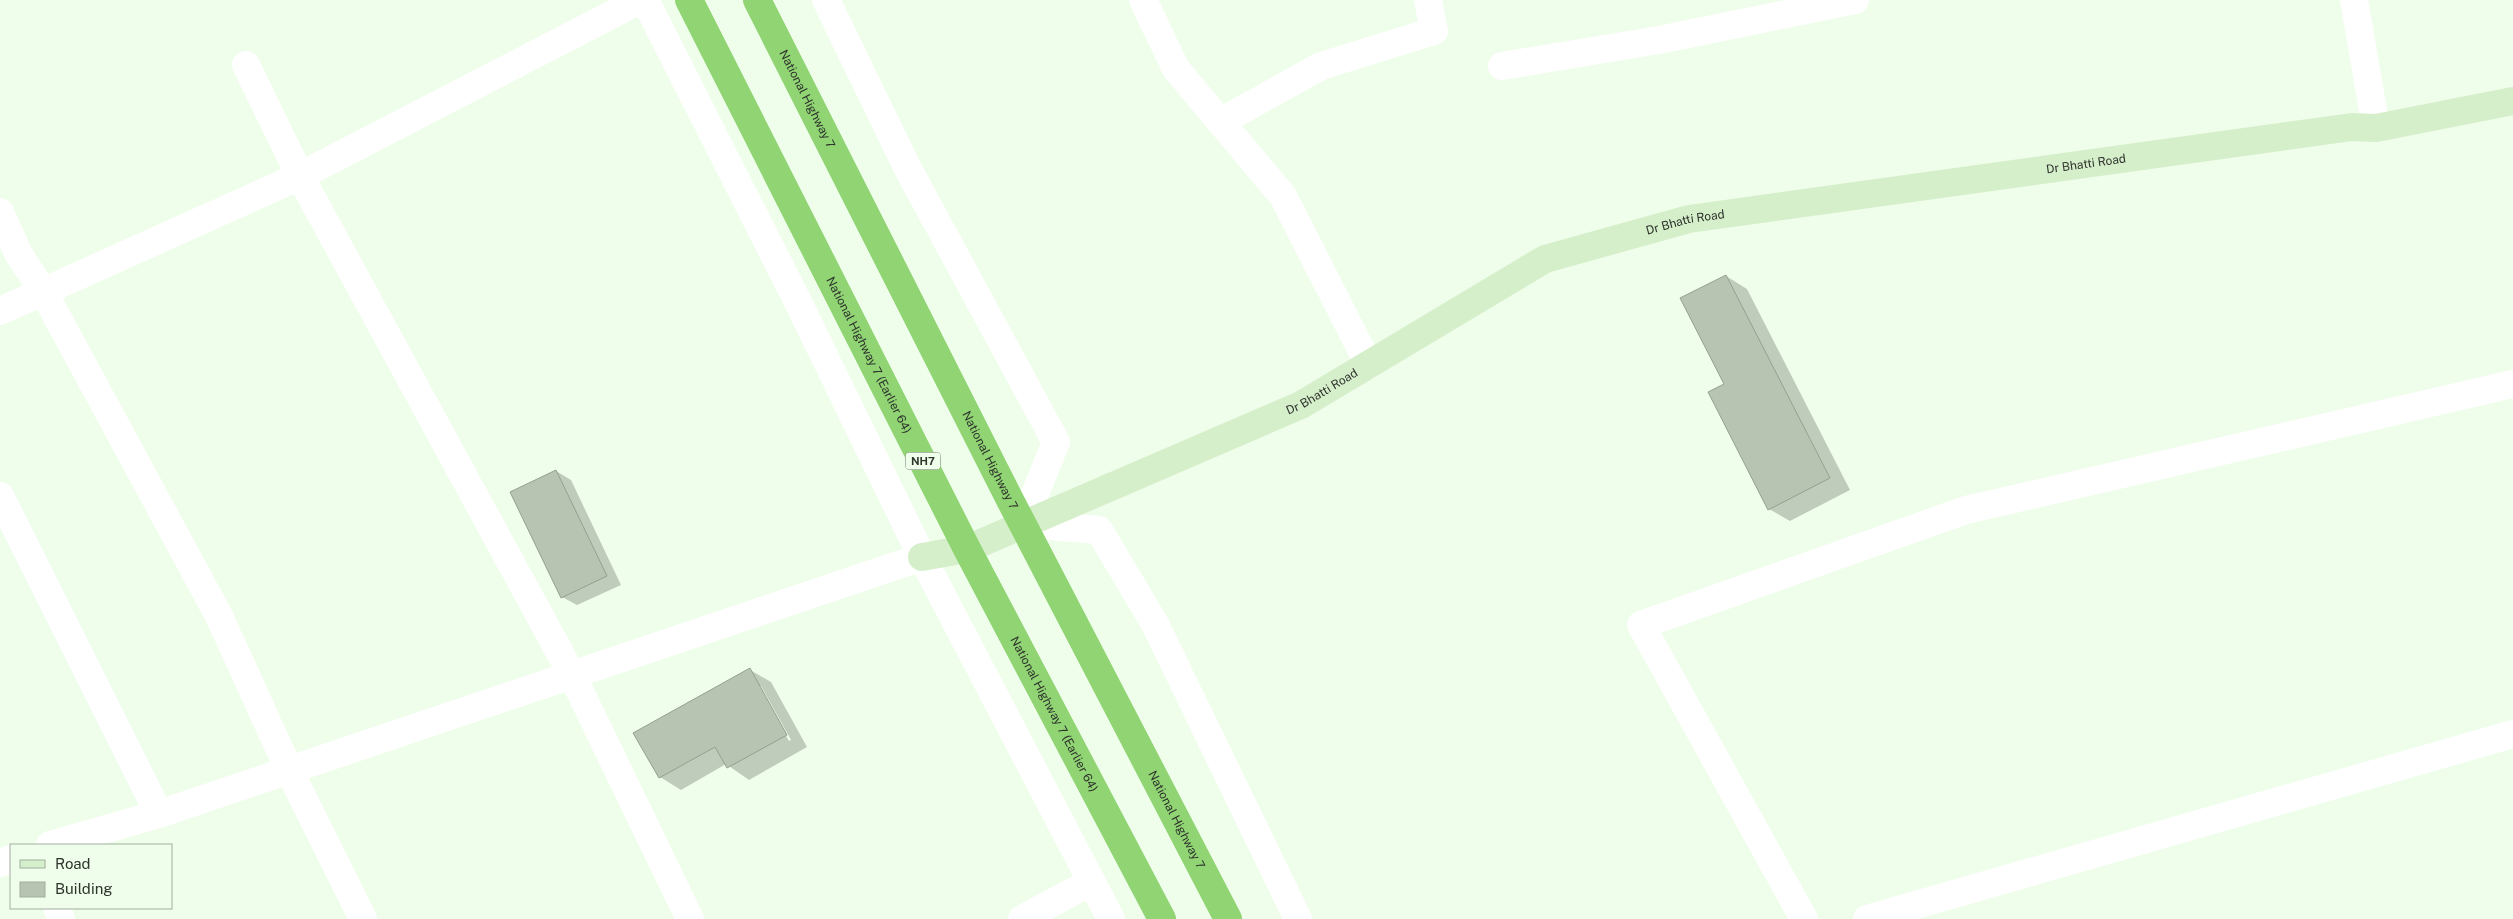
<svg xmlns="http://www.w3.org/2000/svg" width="2513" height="919" font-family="'Public Sans',sans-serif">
<rect width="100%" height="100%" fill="#effeea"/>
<g fill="#0003" fill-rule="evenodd">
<path d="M 1726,276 L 1747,289 L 1850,490 L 1790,521 L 1769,509 L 1726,385 Z"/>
<path d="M 556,471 L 571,480 L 621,585 L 577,605 L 562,597 Z"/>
<path d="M 750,670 L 771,682 L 807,747 L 749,780 L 726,764 L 681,790 L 660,777 ZM 758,686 L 761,686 L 791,740 L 789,741 Z"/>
</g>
<g fill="#b6c4b1" stroke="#93a18e">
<path d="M 1726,275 L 1830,478 L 1768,510 L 1708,392 L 1724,384 L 1680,298 Z"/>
<path d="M 556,470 L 607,576 L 561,598 L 510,492 Z"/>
<path d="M 750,668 L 787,735 L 727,768 L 715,747 L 659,778 L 633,733 Z"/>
</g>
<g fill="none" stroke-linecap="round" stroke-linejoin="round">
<g stroke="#fff" stroke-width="28">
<path d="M 645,0 L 799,304 L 922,557 L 1111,919"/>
<path d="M 826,0 L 907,167 L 1056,442 L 1023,524 L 1099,530 L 1155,624 L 1298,919"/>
<path d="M 1143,0 L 1176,69 L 1283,196 L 1369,365"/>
<path d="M 2354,0 L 2376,128"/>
<path d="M 246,65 L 300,176 L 572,675 L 690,919"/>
<path d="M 1502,66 L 1659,40 L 1855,0"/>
<path d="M 1220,122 L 1321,66 L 1434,31 L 1428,0"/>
<path d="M 0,212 L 18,253 L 43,291 L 219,616 L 289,770 L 363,919"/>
<path d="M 0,311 L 300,176 L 640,0"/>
<path d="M 0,496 L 159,814"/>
<path d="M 57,908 L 61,919"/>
<path d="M 1022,919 L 1091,882"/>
<path d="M 1804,919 L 1641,625 L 1966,510 L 2513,384"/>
<path d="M 1867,919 L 2513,734"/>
</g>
<g stroke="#fff" stroke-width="28">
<path d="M 50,845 L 159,814 L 922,557"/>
<path d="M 0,863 L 11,859"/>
</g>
<path stroke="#d6efcb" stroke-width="28" id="s1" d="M 922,557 L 967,549 L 1301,405 L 1545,259 L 1689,219 L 2352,127 L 2376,128 L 2513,101"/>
<g stroke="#90d474" stroke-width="28">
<path id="s2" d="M 689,0 L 967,549 L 1162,919"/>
<path id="s3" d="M 757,0 L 1008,496 L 1228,919"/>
</g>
</g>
<g text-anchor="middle" stroke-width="4" stroke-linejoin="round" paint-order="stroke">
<rect fill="#effeea" stroke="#687065" stroke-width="1" x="905.5" y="452.5" width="35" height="17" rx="4"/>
<g font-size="11" font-weight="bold" fill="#2e332c">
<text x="923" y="465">NH7</text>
</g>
<g font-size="12" fill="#2e332c" stroke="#effeea">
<text dy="4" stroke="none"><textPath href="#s3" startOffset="111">National Highway 7</textPath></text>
<text dy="4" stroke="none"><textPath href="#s1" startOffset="1244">Dr Bhatti Road</textPath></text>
<text dy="4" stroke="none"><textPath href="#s1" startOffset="839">Dr Bhatti Road</textPath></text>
<text dy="4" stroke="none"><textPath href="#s2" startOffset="398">National Highway 7 (Earlier 64)</textPath></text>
<text dy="4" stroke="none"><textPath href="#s1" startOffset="434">Dr Bhatti Road</textPath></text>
<text dy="4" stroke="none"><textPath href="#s3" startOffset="516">National Highway 7</textPath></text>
<text dy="4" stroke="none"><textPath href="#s2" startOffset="802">National Highway 7 (Earlier 64)</textPath></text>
<text dy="4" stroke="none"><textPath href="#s3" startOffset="921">National Highway 7</textPath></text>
</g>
</g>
<rect x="10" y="844" width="162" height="65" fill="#effeea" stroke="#a2ad9e"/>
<rect x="20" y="860" width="25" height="8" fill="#d6efcb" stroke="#a2ad9e"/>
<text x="55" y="869" font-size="15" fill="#2e332c">Road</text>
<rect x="20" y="882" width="25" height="15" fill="#b6c4b1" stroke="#a2ad9e"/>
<text x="55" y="894" font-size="15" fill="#2e332c">Building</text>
</svg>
